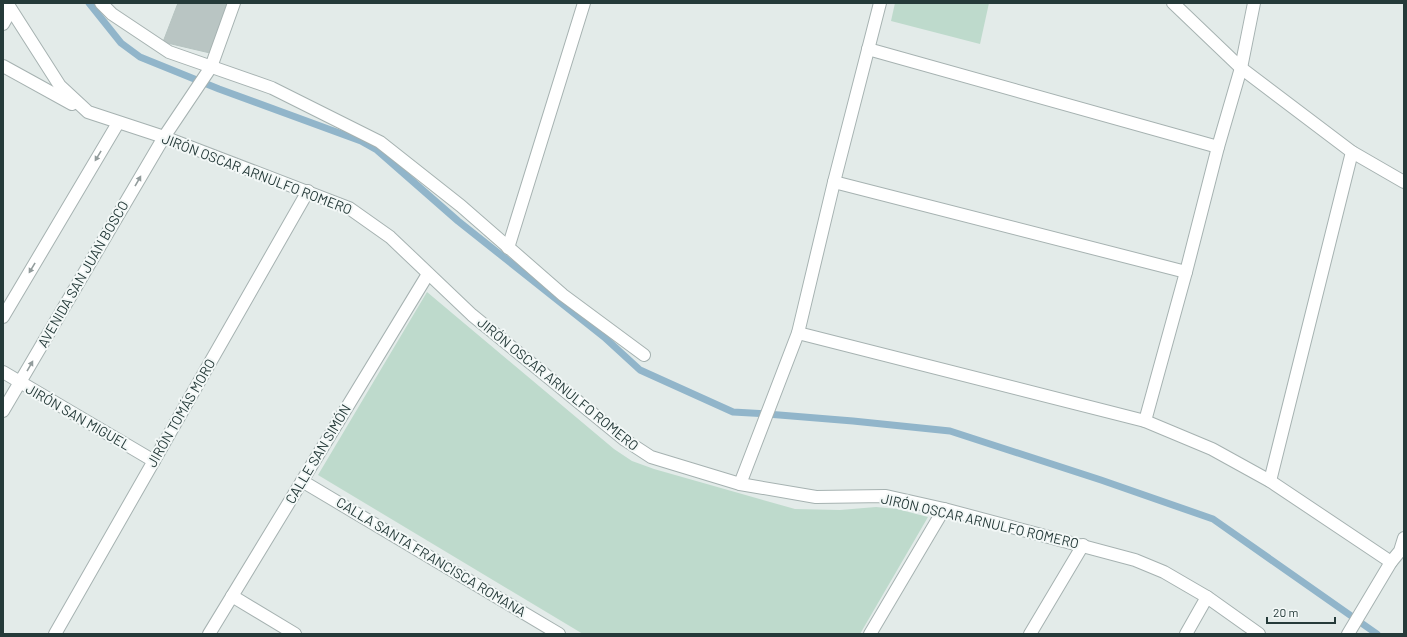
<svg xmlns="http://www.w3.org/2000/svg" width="1407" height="637" font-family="Barlow,sans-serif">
<rect width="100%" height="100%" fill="#e3ebe9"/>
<g fill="#bedacc">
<path d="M 895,3 L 989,3 L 980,44 L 891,21 Z"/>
<path d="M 427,292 L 614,449 L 632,461 L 654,469 L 795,509 L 840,510 L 876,507 L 897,509 L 928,517 L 860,634 L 583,634 L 318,475 Z"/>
</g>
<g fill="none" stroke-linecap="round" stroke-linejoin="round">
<path stroke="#91b5ca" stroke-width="7" d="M 89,3 L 121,43 L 140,57 L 219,89 L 361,141 L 377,150 L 458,221 L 604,337 L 640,370 L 733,412 L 767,414 L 853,421 L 950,431 L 1101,480 L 1213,519 L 1377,634"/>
</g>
<path fill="#b9c5c3" stroke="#b6c4c1" d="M 178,3 L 229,3 L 210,53 L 163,42 Z"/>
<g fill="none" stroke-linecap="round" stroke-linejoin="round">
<defs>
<g id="street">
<path d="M 7,3 L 60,86 L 88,112 L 164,137 L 349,208 L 390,237 L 472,315 L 625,440 L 651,457 L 740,484 L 816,497 L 886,496 L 944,509 L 1135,560 L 1164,572 L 1207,597 L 1259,634"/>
<path d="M 101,3 L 112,14 L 169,52 L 272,88 L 380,142 L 461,206 L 563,295 L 644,355"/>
<path d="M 1173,3 L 1241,68 L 1352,152 L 1404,182"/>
<path d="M 3,24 L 11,10"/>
<path d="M 868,49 L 1218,147"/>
<path d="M 3,66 L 72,104"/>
<path d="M 834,182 L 1186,272"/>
<path d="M 508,248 L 584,3"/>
<path d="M 3,317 L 118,123"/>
<path d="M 798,333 L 1145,421 L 1212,449 L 1270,481 L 1391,562"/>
<path d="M 3,372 L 154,461"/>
<path d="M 3,411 L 164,137 L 211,67 L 234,3"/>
<path d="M 1145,421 L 1186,272 L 1218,147 L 1241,68 L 1254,3"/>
<path d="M 302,481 L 559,634"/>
<path d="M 1270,481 L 1352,152"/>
<path d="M 740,484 L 798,333 L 834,182 L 880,3"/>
<path d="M 232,596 L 295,634"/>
<path d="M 55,634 L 308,191"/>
<path d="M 209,634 L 428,274"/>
<path d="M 870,634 L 944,509"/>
<path d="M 1030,634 L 1083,545"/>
<path d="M 1186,634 L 1207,597"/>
<path d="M 1348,634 L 1391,562 L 1400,551 L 1404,538"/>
</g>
</defs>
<use href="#street" stroke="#a6b2b1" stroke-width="14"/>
<use href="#street" stroke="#fff" stroke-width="12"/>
</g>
<defs><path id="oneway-solid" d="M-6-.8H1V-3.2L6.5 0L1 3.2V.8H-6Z"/></defs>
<g fill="#929c9c">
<use href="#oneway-solid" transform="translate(98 156) rotate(121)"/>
<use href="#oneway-solid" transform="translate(138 181) rotate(-60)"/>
<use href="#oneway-solid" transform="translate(32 268) rotate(121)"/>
<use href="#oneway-solid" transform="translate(30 366) rotate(-60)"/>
</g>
<g text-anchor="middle" stroke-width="4" stroke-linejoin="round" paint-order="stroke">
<g font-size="14" fill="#253a39" stroke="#f3f8f7">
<text transform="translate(257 174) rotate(21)" y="5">JIRÓN OSCAR ARNULFO ROMERO</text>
<text transform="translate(83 274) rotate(-60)" y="5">AVENIDA SAN JUAN BOSCO</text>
<text transform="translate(558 384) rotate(39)" y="5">JIRÓN OSCAR ARNULFO ROMERO</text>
<text transform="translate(181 413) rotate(-60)" y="5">JIRÓN TOMÁS MORO</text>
<text transform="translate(78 417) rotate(30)" y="5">JIRÓN SAN MIGUEL</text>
<text transform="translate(318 454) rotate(-59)" y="5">CALLE SAN SIMÓN</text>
<text transform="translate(980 521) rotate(13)" y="5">JIRÓN OSCAR ARNULFO ROMERO</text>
<text transform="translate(431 557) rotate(31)" y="5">CALLA SANTA FRANCISCA ROMANA</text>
</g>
</g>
<rect width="1407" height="637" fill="none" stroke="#253a39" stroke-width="8"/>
<path d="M1267 617v6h68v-6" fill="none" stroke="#253a39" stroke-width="2"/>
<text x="1273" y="617" font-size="12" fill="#253a39" stroke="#f3f8f7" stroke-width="3" paint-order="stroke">20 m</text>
</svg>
